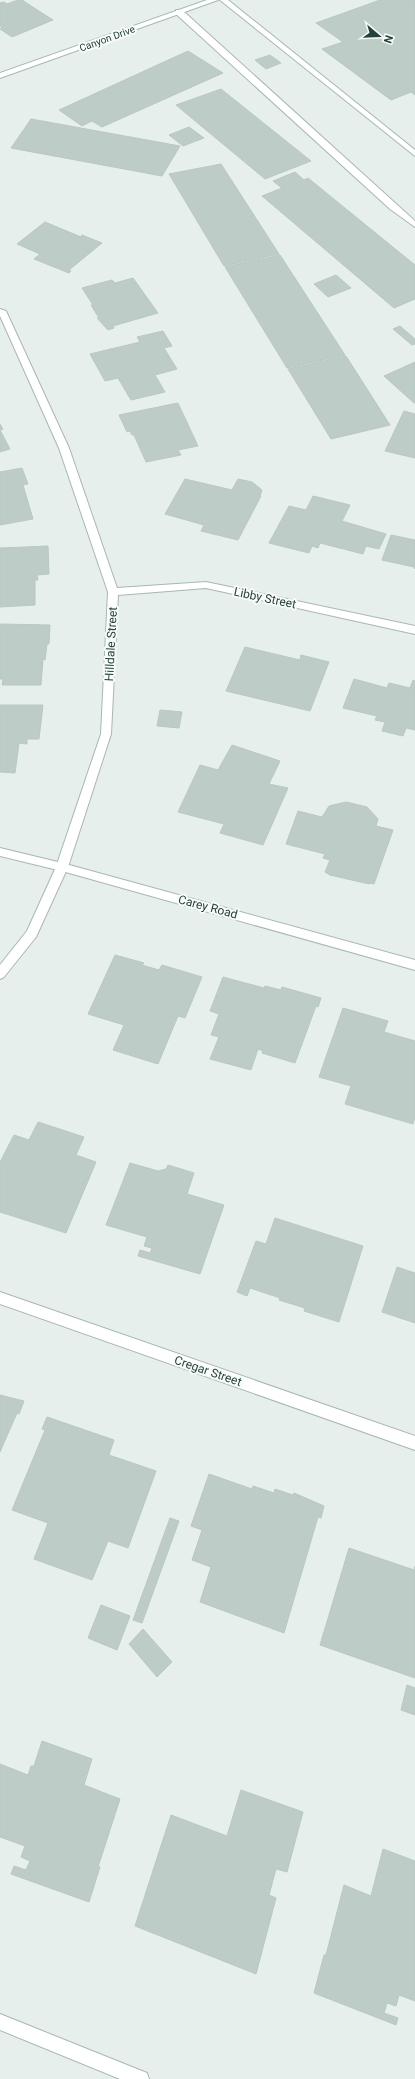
<svg xmlns="http://www.w3.org/2000/svg" width="415" height="2079" font-family="Roboto,sans-serif">
<rect width="100%" height="100%" fill="#e6efeb"/>
<g fill="#beccc7" stroke="#b8c8c2">
<path d="M 18,0 L 22,0 L 53,20 L 12,37 L 0,29 L 2,27 L 0,26 L 0,3 L 4,2 L 7,4 Z"/>
<path d="M 380,0 L 415,0 L 415,95 L 411,92 L 391,100 L 322,49 L 343,42 L 316,23 Z"/>
<path d="M 188,51 L 223,73 L 102,127 L 92,121 L 82,126 L 59,110 Z"/>
<path d="M 270,55 L 281,63 L 266,69 L 255,60 Z"/>
<path d="M 221,89 L 311,161 L 265,179 L 176,105 Z"/>
<path d="M 31,119 L 180,146 L 162,176 L 11,148 Z"/>
<path d="M 189,127 L 204,138 L 183,146 L 169,135 Z"/>
<path d="M 221,164 L 279,254 L 224,266 L 169,174 Z"/>
<path d="M 295,172 L 304,180 L 308,178 L 415,265 L 415,299 L 394,308 L 262,196 L 282,188 L 273,181 Z"/>
<path d="M 45,222 L 81,237 L 82,235 L 102,243 L 69,270 L 71,271 L 69,273 L 34,259 L 40,254 L 17,244 Z"/>
<path d="M 280,255 L 345,355 L 287,368 L 225,267 Z"/>
<path d="M 336,275 L 351,288 L 328,297 L 314,284 Z"/>
<path d="M 133,278 L 158,313 L 113,326 L 114,328 L 108,330 L 97,318 L 99,318 L 91,305 L 93,305 L 82,288 L 112,280 L 115,283 Z"/>
<path d="M 400,326 L 415,339 L 415,344 L 412,345 L 393,329 Z"/>
<path d="M 163,331 L 172,346 L 164,348 L 177,369 L 155,375 L 165,392 L 131,400 L 118,378 L 105,381 L 90,354 L 140,342 L 137,337 Z"/>
<path d="M 346,356 L 390,425 L 331,439 L 288,369 Z"/>
<path d="M 415,362 L 415,403 L 414,403 L 384,376 Z"/>
<path d="M 178,403 L 198,446 L 178,450 L 181,455 L 146,462 L 134,435 L 132,435 L 130,431 L 127,432 L 119,415 Z"/>
<path d="M 404,411 L 415,414 L 415,458 L 385,451 Z"/>
<path d="M 0,424 L 3,429 L 0,430 L 10,449 L 0,452 Z"/>
<path d="M 22,468 L 28,484 L 23,485 L 33,519 L 0,525 L 0,472 Z"/>
<path d="M 185,479 L 232,490 L 238,479 L 252,482 L 262,490 L 260,496 L 261,496 L 238,540 L 201,531 L 204,525 L 165,514 Z"/>
<path d="M 313,496 L 350,505 L 342,521 L 386,534 L 379,549 L 366,546 L 363,554 L 320,543 L 318,548 L 312,546 L 309,553 L 269,543 L 289,506 L 306,510 Z"/>
<path d="M 391,535 L 415,540 L 415,569 L 414,567 L 382,560 Z"/>
<path d="M 48,546 L 49,574 L 37,575 L 38,580 L 35,580 L 35,605 L 0,607 L 0,548 Z"/>
<path d="M 0,624 L 50,625 L 49,644 L 47,644 L 45,660 L 43,659 L 41,685 L 2,685 L 3,679 L 0,679 Z"/>
<path d="M 245,647 L 300,660 L 301,655 L 329,662 L 310,711 L 226,691 Z"/>
<path d="M 354,679 L 387,688 L 389,683 L 410,688 L 413,680 L 415,681 L 415,730 L 406,728 L 403,736 L 382,731 L 385,722 L 375,720 L 377,716 L 343,708 Z"/>
<path d="M 0,705 L 43,705 L 39,739 L 27,739 L 27,744 L 19,743 L 15,773 L 0,772 Z"/>
<path d="M 160,710 L 182,712 L 179,728 L 157,726 Z"/>
<path d="M 232,745 L 280,761 L 269,784 L 288,788 L 263,845 L 220,833 L 224,824 L 178,812 L 200,765 L 218,770 Z"/>
<path d="M 346,802 L 367,807 L 378,819 L 376,826 L 393,830 L 374,884 L 369,883 L 369,884 L 330,875 L 325,872 L 330,860 L 323,858 L 325,854 L 286,844 L 298,811 L 322,817 L 329,806 Z"/>
<path d="M 115,955 L 144,963 L 142,965 L 159,970 L 162,965 L 202,977 L 185,1018 L 178,1016 L 158,1064 L 113,1050 L 124,1025 L 88,1014 Z"/>
<path d="M 223,977 L 264,988 L 265,986 L 281,990 L 282,987 L 321,998 L 318,1007 L 316,1006 L 295,1063 L 262,1053 L 263,1051 L 258,1049 L 251,1070 L 210,1059 L 219,1037 L 211,1035 L 219,1014 L 210,1011 Z"/>
<path d="M 343,1008 L 388,1021 L 384,1032 L 415,1041 L 415,1117 L 413,1124 L 345,1104 L 351,1086 L 319,1077 Z"/>
<path d="M 38,1122 L 84,1137 L 76,1155 L 96,1162 L 66,1233 L 0,1212 L 0,1162 L 14,1135 L 29,1140 Z"/>
<path d="M 130,1163 L 158,1171 L 166,1169 L 168,1165 L 194,1173 L 187,1194 L 224,1205 L 200,1274 L 138,1256 L 140,1250 L 150,1253 L 152,1248 L 144,1246 L 147,1237 L 106,1225 Z"/>
<path d="M 275,1218 L 363,1246 L 339,1322 L 304,1311 L 305,1308 L 279,1300 L 280,1298 L 250,1288 L 247,1296 L 237,1292 L 256,1241 L 266,1244 Z"/>
<path d="M 397,1267 L 415,1273 L 415,1323 L 382,1312 Z"/>
<path d="M 0,1395 L 24,1401 L 19,1414 L 17,1413 L 0,1452 Z"/>
<path d="M 47,1417 L 114,1440 L 109,1455 L 156,1471 L 128,1548 L 108,1541 L 92,1580 L 34,1559 L 48,1523 L 12,1510 L 45,1430 L 42,1429 Z"/>
<path d="M 209,1474 L 252,1489 L 253,1486 L 274,1493 L 275,1489 L 293,1495 L 294,1493 L 324,1506 L 321,1518 L 318,1517 L 284,1633 L 200,1602 L 211,1567 L 192,1560 L 202,1530 L 191,1526 Z"/>
<path d="M 170,1518 L 179,1521 L 142,1623 L 133,1620 Z"/>
<path d="M 349,1548 L 414,1570 L 415,1566 L 415,1678 L 320,1645 Z"/>
<path d="M 101,1605 L 130,1616 L 117,1650 L 88,1638 Z"/>
<path d="M 143,1629 L 172,1662 L 157,1677 L 129,1644 Z"/>
<path d="M 407,1685 L 415,1688 L 415,1715 L 401,1710 Z"/>
<path d="M 42,1741 L 92,1759 L 84,1785 L 120,1799 L 98,1867 L 100,1867 L 89,1902 L 11,1874 L 14,1866 L 26,1870 L 30,1861 L 21,1857 L 25,1846 L 0,1837 L 0,1764 L 28,1775 L 31,1766 L 34,1766 Z"/>
<path d="M 241,1790 L 303,1812 L 287,1872 L 276,1869 L 269,1895 L 276,1898 L 256,1974 L 135,1926 L 171,1815 L 227,1836 Z"/>
<path d="M 383,1849 L 415,1861 L 415,2001 L 399,1995 L 396,2006 L 387,2003 L 384,2013 L 398,2018 L 396,2025 L 314,1993 L 324,1955 L 326,1955 L 344,1885 L 371,1896 Z"/>
</g>
<g fill="none" stroke-linecap="round" stroke-linejoin="round">
<defs>
<g id="service">
<path d="M 220,0 L 228,0 L 415,150 L 415,156 Z"/>
<path d="M 176,10 L 182,10 L 415,221 L 415,227 L 390,209 L 176,14 Z"/>
</g>
<g id="minor">
<path d="M 0,309 L 6,311 L 69,448 L 117,588 L 206,582 L 415,626 L 415,634 L 206,588 L 118,595 L 111,734 L 68,867 L 36,937 L 4,977 L 0,979 L 0,965 L 27,931 L 56,867 L 101,734 L 108,592 L 59,448 L 0,316 Z"/>
<path d="M 0,1292 L 415,1436 L 415,1450 L 0,1304 Z"/>
<path d="M 0,2014 L 147,2073 L 149,2079 L 120,2079 L 0,2030 Z"/>
</g>
<path id="tertiary" d="M 0,848 L 62,863 L 415,960 L 415,970 L 62,871 L 0,856 Z"/>
<path id="secondary" d="M 207,0 L 218,0 L 0,78 L 0,73 Z"/>
</defs>
<use href="#service" stroke="#a8b7b3" stroke-width="2"/>
<use href="#minor" stroke="#a8b7b3" stroke-width="2"/>
<use href="#tertiary" stroke="#a8b7b3" stroke-width="2"/>
<use href="#secondary" stroke="#a4bab4" stroke-width="2"/>
<use href="#service" fill="#fff" fill-rule="evenodd"/>
<use href="#minor" fill="#fff" fill-rule="evenodd"/>
<use href="#tertiary" fill="#fff" fill-rule="evenodd"/>
<use href="#secondary" fill="#fff" fill-rule="evenodd"/>
</g>
<g text-anchor="middle" stroke-width="4" stroke-linejoin="round" paint-order="stroke">
<g font-size="10" fill="#25413b" stroke="#f7fbf9">
<text transform="translate(107 38) rotate(-20)" y="4">Canyon Drive</text>
</g>
<g font-size="12" fill="#25413b" stroke="#f7fbf9">
<text transform="translate(265 598) rotate(12)" y="4">Libby Street</text>
<text transform="translate(111 644) rotate(-87)" y="4">Hilldale Street</text>
<text transform="translate(208 907) rotate(15)" y="4">Carey Road</text>
<text transform="translate(208 1371) rotate(19)" y="4">Cregar Street</text>
</g>
</g>
<g transform="translate(379 36) rotate(109)" stroke="#f7fbf9" stroke-width="3" paint-order="stroke">
<path d="M0-3L7 15L0 10L-7 15Z" fill="#25413b"/>
<text y="-6" font-size="11" font-weight="bold" text-anchor="middle" fill="#25413b">N</text>
</g>
</svg>
